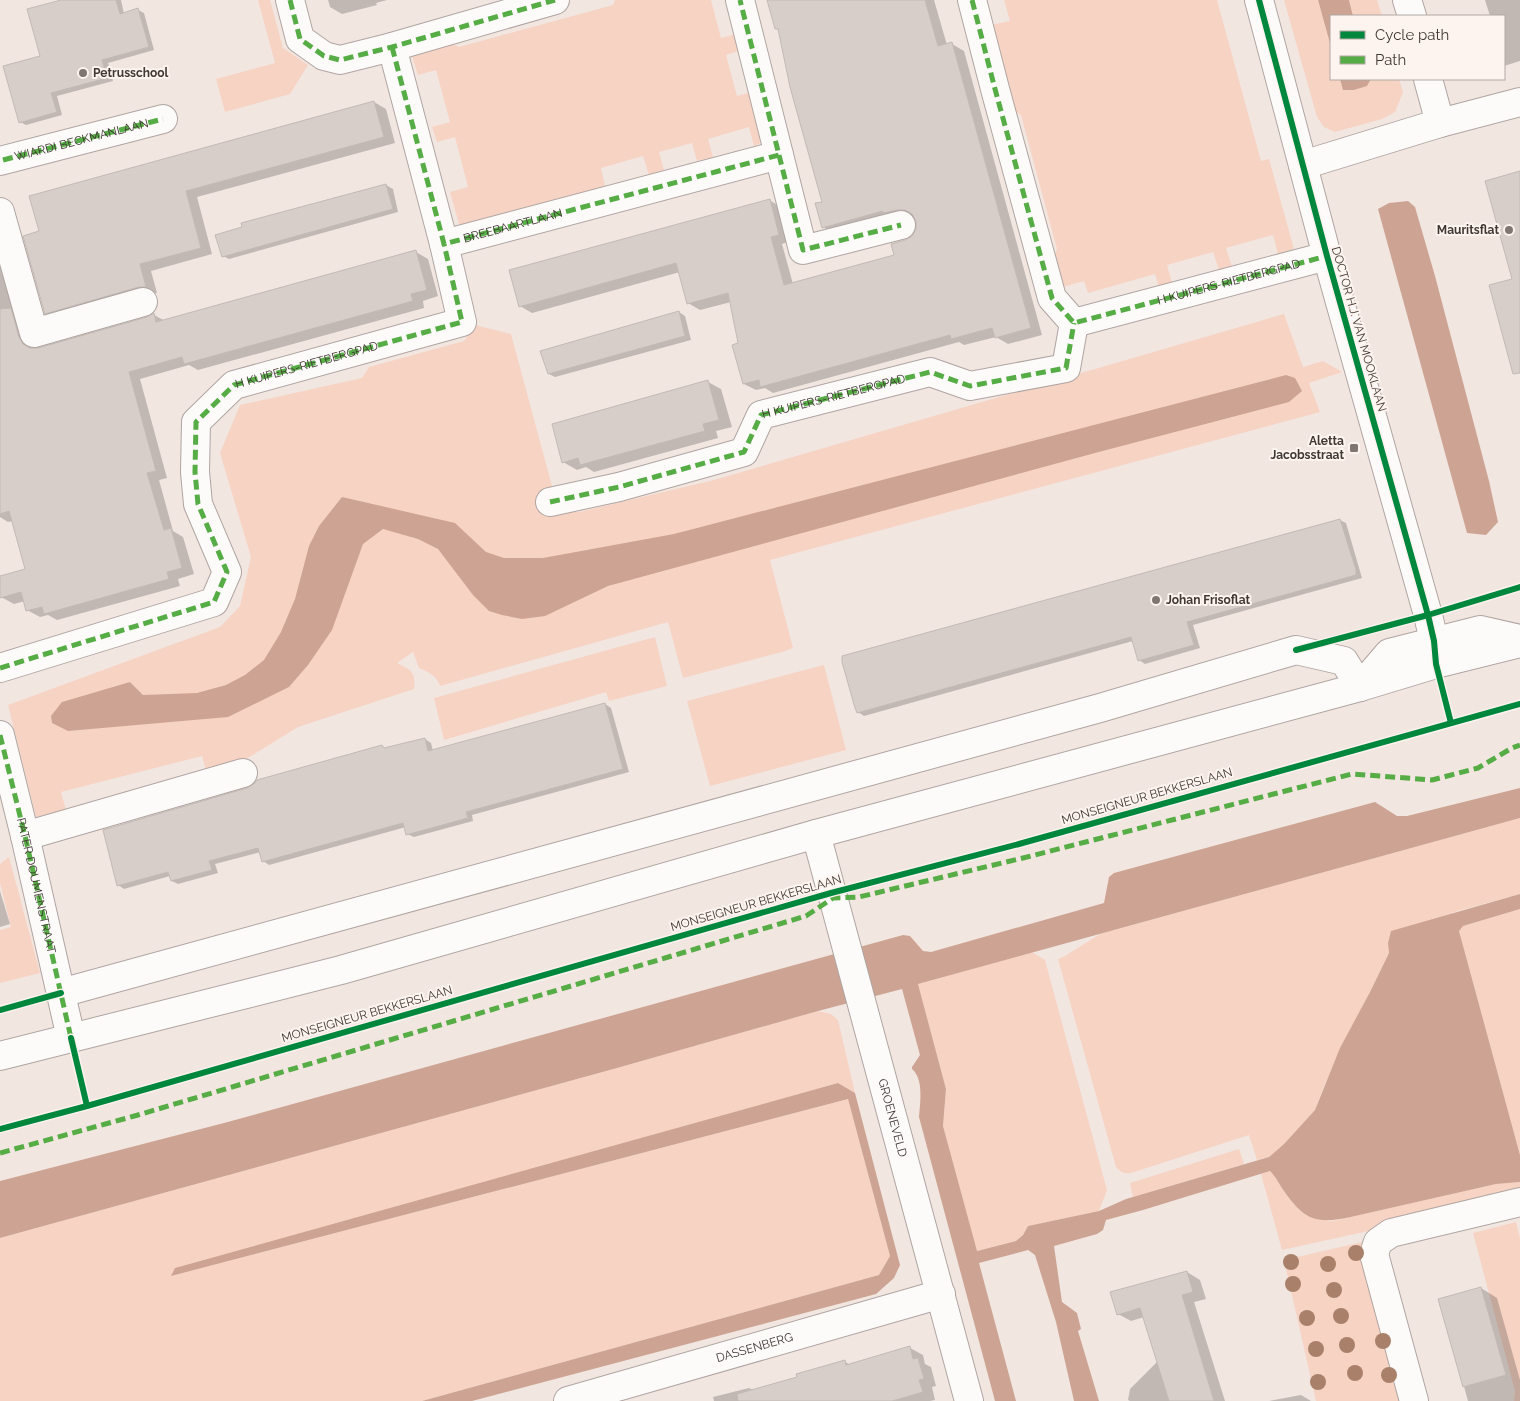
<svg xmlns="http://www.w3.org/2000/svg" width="1520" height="1401" font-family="Raleway,sans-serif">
<rect width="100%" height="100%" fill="#f2e6e1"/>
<g fill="#f7d3c4">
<path d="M 258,0 L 270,0 L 283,48 L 308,65 L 290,94 L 225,112 L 216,79 L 275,63 Z"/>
<path d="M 615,0 L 711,0 L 721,38 L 740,33 L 744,49 L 726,55 L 737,96 L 756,91 L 765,125 L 761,143 L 754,146 L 749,127 L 708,139 L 713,157 L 697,161 L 692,143 L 659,152 L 664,170 L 649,175 L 643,156 L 601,168 L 605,186 L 597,188 L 591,194 L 478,226 L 459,224 L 450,192 L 468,187 L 455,137 L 437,142 L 432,127 L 450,122 L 436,70 L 418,75 L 412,56 L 417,49 L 446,41 L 459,47 L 613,5 Z"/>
<path d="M 1004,0 L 1217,0 L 1261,161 L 1269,159 L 1294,249 L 1278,254 L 1273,235 L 1226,248 L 1232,267 L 1219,270 L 1213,252 L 1167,265 L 1172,283 L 1159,287 L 1155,274 L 1088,293 L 1084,281 L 1059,288 L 1052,261 L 1057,249 L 1021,115 L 1010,108 L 991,25 L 1010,21 Z"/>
<path d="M 1284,0 L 1318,0 L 1331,47 L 1331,79 L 1340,79 L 1343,89 L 1354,90 L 1367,86 L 1371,79 L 1399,79 L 1403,92 L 1395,112 L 1382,119 L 1335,132 L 1324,127 L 1317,117 Z"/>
<path d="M 1349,0 L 1377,0 L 1382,16 L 1353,16 Z"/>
<path d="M 1284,314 L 1303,367 L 1323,361 L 1342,372 L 1309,383 L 1320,412 L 770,560 L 793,648 L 782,652 L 683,678 L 668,622 L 440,686 C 437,676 428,672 419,668 L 413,652 L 397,663 C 411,670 416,671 414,689 L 298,727 L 238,764 L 207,774 L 202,756 L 61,792 L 66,810 L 36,817 L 8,705 L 220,627 L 240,606 L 251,557 L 220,453 L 240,405 L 362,378 L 369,367 L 464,341 L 475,325 L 511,334 L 559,512 L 579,512 L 714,480 Z"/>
<path d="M 655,637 L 667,686 L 609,701 L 606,692 L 444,740 L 434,698 Z"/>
<path d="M 824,665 L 846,750 L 710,786 L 687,701 Z"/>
<path d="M 1520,818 L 1520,894 L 1454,912 L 1388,943 L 1389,953 L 1324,1086 L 1315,1110 L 1284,1144 L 1269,1157 L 1257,1160 L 1249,1135 L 1131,1173 C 1124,1174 1120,1172 1116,1167 L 1058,959 L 1065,956 L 1100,934 Z"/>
<path d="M 9,857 L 40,973 L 0,983 L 0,930 L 11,927 L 0,883 L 0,864 Z"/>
<path d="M 1520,909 L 1520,1155 L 1459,931 L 1463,926 Z"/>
<path d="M 1032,952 L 1045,960 L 1107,1190 L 1099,1211 L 1028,1226 L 1023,1235 L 1016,1241 L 976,1251 L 943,1126 L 946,1089 L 918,984 Z"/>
<path d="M 818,1011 L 831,1014 L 838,1020 L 855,1093 L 838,1083 L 171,1276 L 848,1099 L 890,1256 L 879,1275 L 422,1401 L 0,1401 L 0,1238 L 617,1068 Z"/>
<path d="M 1239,1149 L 1244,1164 L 1133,1197 L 1130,1183 Z"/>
<path d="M 1270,1171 C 1276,1177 1279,1184 1284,1191 C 1299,1213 1305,1218 1332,1221 L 1496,1184 L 1520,1182 L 1520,1193 L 1373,1230 L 1282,1250 L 1261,1174 Z"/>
<path d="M 1516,1222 L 1520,1238 L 1520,1401 L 1514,1401 L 1515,1391 L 1473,1233 Z"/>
<path d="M 1367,1241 L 1406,1401 L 1316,1401 L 1284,1260 Z"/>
</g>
<g fill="#cda493">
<path d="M 1318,0 L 1349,0 L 1353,16 L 1331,16 L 1331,47 Z"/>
<path d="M 1340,79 L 1371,79 L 1367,86 L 1354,90 L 1343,90 Z"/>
<path d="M 1408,201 L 1415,207 L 1435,276 L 1489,481 L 1498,522 L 1486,535 L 1467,533 L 1378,209 L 1389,203 Z"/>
<path d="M 1286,375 L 1295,378 L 1302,391 L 1289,402 L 1095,453 L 608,586 L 545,616 L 522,619 L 502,615 L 489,611 L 473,595 L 438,549 L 418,539 L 383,529 L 363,544 L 332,630 L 308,665 L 289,687 L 228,717 L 68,731 L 52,723 L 51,716 L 62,702 L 130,682 L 143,695 L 197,693 L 226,685 L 245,675 L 264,660 L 281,632 L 295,599 L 309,546 L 319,526 L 342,497 L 455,523 L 486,552 L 504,558 L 543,558 L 674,534 Z"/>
<path d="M 1520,788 L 1520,818 L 918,984 L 946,1089 L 943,1126 L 977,1251 L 1016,1241 L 1023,1235 L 1028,1226 L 1099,1211 L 1126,1199 L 1269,1157 L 1284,1144 L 1315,1110 L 1340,1048 L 1370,992 L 1389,953 L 1388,943 L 1391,931 L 1520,894 L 1520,909 L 1463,926 L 1459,931 L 1520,1155 L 1520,1182 L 1496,1184 L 1355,1216 C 1319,1224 1306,1223 1284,1191 C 1279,1184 1276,1177 1270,1171 L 1143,1210 L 1106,1220 L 1103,1230 L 1097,1234 L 1054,1246 L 1062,1302 L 1077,1313 L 1081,1329 L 1078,1331 L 1099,1401 L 1074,1401 L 1056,1322 L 1035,1255 L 1028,1250 L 979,1263 L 1016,1401 L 995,1401 L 919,1117 C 920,1103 924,1079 912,1069 L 912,1067 L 920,1055 L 902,989 L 818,1011 L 617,1068 L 0,1238 L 0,1181 L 224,1123 L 903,935 L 910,936 L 923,951 L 931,952 L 1104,903 L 1109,877 L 1114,873 L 1375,802 L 1397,816 L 1407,816 Z"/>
<path d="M 838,1083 L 855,1093 L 900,1265 L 894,1278 L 876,1294 L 472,1401 L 422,1401 L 879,1275 L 890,1256 L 848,1099 L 171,1276 L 175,1268 Z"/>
</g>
<g fill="#0003">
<path d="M 66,0 L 121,0 L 124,14 L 138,10 L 144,13 L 154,50 L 108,63 L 113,81 L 57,96 L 62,115 L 26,125 L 20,122 L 42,57 Z"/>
<path d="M 328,0 L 387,0 L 376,3 L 377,5 L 342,14 L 330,7 Z"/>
<path d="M 768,0 L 934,0 L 947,45 L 952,44 L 964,51 L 1042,335 L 1008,344 L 996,337 L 964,345 L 959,342 L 773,393 L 765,388 L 756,390 L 744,384 L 740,344 L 731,302 L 700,310 L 688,303 L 680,272 L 532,313 L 520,306 L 769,200 L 781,207 L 790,241 L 782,244 L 793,284 L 895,256 L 905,241 L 913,237 L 917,229 L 917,220 L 915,216 L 835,234 L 823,227 L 824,202 L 780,31 L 776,29 Z"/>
<path d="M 1485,0 L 1520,0 L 1520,61 L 1504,66 L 1504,16 L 1490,16 Z"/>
<path d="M 374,102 L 386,109 L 395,143 L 197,197 L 212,254 L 151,271 L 157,293 L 151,293 L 57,320 L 46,313 L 40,232 Z"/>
<path d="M 386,185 L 393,189 L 398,212 L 229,259 L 223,256 L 243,228 L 242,224 Z"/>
<path d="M 0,251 L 31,345 L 33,349 L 148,318 L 154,315 L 165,321 L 416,252 L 428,259 L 438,296 L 423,301 L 424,308 L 198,370 L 189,365 L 140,379 L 167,478 L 159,480 L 173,531 L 183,537 L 194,574 L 178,579 L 180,586 L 57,620 L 48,615 L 40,617 L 27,610 L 25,601 L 14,604 L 1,597 L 0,593 L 0,577 L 26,570 L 13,521 L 8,522 L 0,517 Z"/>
<path d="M 679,312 L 685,316 L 691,340 L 555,377 L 549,374 Z"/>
<path d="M 708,382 L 721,389 L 732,427 L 716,431 L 718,438 L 594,472 L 586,467 L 577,470 L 563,462 Z"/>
<path d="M 1340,520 L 1346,523 L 1362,578 L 1193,625 L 1200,648 L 1145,664 L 1139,660 L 1133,641 L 864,716 L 858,712 Z"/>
<path d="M 605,704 L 611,708 L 629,772 L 472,815 L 473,821 L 414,837 L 407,834 L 406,827 L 269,865 L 263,861 L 261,852 L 215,864 L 218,873 L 178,884 L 172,881 L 170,876 L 124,889 L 118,885 L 248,789 L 382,747 L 386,749 L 425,739 L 431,743 L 433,751 Z"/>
<path d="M 0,891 L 10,924 L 0,927 Z"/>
<path d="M 1187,1272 L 1200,1280 L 1206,1299 L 1194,1302 L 1225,1401 L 1130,1401 L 1128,1400 L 1130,1389 L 1158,1361 L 1144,1317 L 1131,1321 L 1118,1314 Z"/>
<path d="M 1481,1288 L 1497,1298 L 1520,1380 L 1520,1401 L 1468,1401 L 1440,1300 Z"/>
<path d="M 910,1348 L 923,1355 L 925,1364 L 931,1367 L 936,1386 L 932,1387 L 935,1400 L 930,1401 L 714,1401 L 713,1397 L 749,1388 L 754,1390 L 799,1378 L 844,1361 L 850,1365 Z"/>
<path d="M 1301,1395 L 1311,1401 L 1269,1401 Z"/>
</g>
<g fill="#d8cec9" stroke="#c3b9b5">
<path d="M 61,0 L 116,0 L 120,14 L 138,8 L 149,47 L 102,60 L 107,78 L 51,93 L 57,112 L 19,123 L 3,66 L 40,56 L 27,9 Z"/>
<path d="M 767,0 L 925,0 L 938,46 L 952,42 L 1031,328 L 995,338 L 992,328 L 951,339 L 950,335 L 760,387 L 759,380 L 743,384 L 732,345 L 738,343 L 728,293 L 687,304 L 676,263 L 519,307 L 509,270 L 770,199 L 779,235 L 771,237 L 784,285 L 894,255 L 891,244 L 905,240 L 912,236 L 916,229 L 916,221 L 912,214 L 905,210 L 897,210 L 883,213 L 883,211 L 822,228 L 815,203 L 822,202 L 790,87 L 778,29 L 775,29 Z"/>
<path d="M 374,101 L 384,137 L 186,191 L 201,248 L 140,264 L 146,287 L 139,287 L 45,314 L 23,236 L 39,231 L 29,196 Z"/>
<path d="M 1520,171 L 1520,373 L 1513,374 L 1489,285 L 1512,279 L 1485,181 Z"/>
<path d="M 386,184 L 393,209 L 222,257 L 215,235 L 242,227 L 241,223 Z"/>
<path d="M 416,250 L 427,290 L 411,294 L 413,301 L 184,364 L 182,357 L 129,372 L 156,471 L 147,473 L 164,530 L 171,528 L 182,568 L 167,572 L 169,579 L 44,614 L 42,607 L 26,611 L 21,592 L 0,598 L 0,576 L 25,569 L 9,511 L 0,514 L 0,309 L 11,308 L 19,337 L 23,344 L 30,348 L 38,348 L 147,317 L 154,313 L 156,322 Z"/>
<path d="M 679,311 L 685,336 L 548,374 L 540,351 Z"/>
<path d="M 708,380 L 719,420 L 703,424 L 705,431 L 580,465 L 578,458 L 562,463 L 552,424 Z"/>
<path d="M 1340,519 L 1356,570 L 1356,575 L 1187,622 L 1194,645 L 1138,661 L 1131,637 L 857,713 L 855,708 L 842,662 L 842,656 Z"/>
<path d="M 605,703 L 623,769 L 466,812 L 468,818 L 406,835 L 403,823 L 262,862 L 258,848 L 209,861 L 212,870 L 171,881 L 168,872 L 117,886 L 103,830 L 247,788 L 254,784 L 257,780 L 382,745 L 384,748 L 425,738 L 428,751 Z"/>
<path d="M 1187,1271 L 1193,1292 L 1182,1295 L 1214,1401 L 1169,1401 L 1140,1308 L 1117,1315 L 1110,1292 Z"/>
<path d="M 1481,1287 L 1506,1375 L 1463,1387 L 1438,1299 Z"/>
<path d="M 910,1346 L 913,1359 L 918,1358 L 924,1379 L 919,1380 L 923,1392 L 892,1401 L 738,1401 L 737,1394 L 797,1377 L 796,1374 L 845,1360 L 846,1365 Z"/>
</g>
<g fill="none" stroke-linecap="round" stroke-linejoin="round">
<defs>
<g id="minor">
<path d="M 290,0 L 300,39 L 324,56 L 340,60 L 392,47 L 555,0"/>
<path d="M 972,0 L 995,89 L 1052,298 L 1074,323 L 1327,256"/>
<path d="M 1259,0 L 1327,256 L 1428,615 L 1434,641 L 1436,664"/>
<path d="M 1407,0 L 1412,16"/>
<path d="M 392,47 L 444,244 L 779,155 L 740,0"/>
<path d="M 1428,79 L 1440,123"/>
<path d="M 779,155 L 803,250 L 901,225"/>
<path d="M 0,161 L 163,119"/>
<path d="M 1303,165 L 1440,123 L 1520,102"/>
<path d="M 0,212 L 34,333 L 143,302"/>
<path id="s1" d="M 550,502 L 619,487 L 744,452 L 761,415 L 930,372 L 970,386 L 1066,368 L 1074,323"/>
<path d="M 0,668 L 214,602 L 227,572 L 198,504 L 195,472 L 196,422 L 234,385 L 462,322 L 444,244"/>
<path d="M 1360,687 L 1389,653 L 1480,630 L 1520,639"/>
<path d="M 0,735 L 25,836 L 71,1038"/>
<path id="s2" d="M 816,834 L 969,1401"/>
<path d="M 25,836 L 243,773"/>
<path d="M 61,993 L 1100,708 L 1296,650 L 1344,661 L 1360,687"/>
<path d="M 0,1056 L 341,970 L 816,834 L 1360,687 L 1436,664 L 1520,643"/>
<path id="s3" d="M 568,1401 L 941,1294"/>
<path d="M 1414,1401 L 1374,1254 L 1378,1242 L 1391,1233 L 1520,1202"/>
</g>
</defs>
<use href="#minor" stroke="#afa5a1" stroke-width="30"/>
<use href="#minor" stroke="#fdfbfa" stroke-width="28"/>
<g stroke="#56ac45" stroke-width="5" stroke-dasharray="10 5" stroke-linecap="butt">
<path d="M 290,0 L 300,39 L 324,56 L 340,60 L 392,47 L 555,0"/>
<path id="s4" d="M 972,0 L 995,89 L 1052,298 L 1074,323 L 1327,256"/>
<path id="s5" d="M 392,47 L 444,244 L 779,155 L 740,0"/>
<path d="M 779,155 L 803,250 L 901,225"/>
<path id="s6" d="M 3,160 L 163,119"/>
<path d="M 550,502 L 619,487 L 744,452 L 761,415 L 930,372 L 970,386 L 1066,368 L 1074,323"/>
<path id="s7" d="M 0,668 L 214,602 L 227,572 L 198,504 L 195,472 L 196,422 L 234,385 L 462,322 L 444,244"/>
<path id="s8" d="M 0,735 L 25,836 L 71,1038"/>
<path d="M 0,1153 L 138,1115 L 806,916 L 833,898 L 859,897 L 1023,858 L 1352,774 L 1432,780 L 1478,768 L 1512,748 L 1520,745"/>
</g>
<defs>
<g id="cycleway">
<path d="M 1259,0 L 1327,256 L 1428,615 L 1434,641 L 1436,664 L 1451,723"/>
<path d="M 1296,650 L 1428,615 L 1520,587"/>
<path d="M 0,1010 L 61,993"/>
<path d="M 71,1038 L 87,1106"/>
<path d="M 0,1129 L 87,1106 L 831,893 L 1019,844 L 1520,704"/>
</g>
</defs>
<use href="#cycleway" stroke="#fdf3ef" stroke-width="9"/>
<use href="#cycleway" stroke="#00873e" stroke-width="6"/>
</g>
<g fill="#a9806a">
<circle cx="1356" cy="1253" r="8"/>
<circle cx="1291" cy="1262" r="8"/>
<circle cx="1328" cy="1264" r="8"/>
<circle cx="1293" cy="1284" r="8"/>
<circle cx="1334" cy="1290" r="8"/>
<circle cx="1341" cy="1316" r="8"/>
<circle cx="1307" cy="1318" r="8"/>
<circle cx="1383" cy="1341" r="8"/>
<circle cx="1347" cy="1345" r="8"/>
<circle cx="1316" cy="1349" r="8"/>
<circle cx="1355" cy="1373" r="8"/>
<circle cx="1389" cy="1375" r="8"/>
<circle cx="1318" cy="1382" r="8"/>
</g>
<g fill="#7f7571" stroke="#fdf3ef" stroke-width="2">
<circle cx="83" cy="73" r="5"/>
<circle cx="1509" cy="230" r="5"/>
<rect x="1349" y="443" width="10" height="10" rx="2.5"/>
<circle cx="1156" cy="600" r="5"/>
</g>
<g text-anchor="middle" stroke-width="4" stroke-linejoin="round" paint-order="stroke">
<g font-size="12" font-weight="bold" fill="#413834" stroke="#fdf3ef" text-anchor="start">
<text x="93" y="77">Petrusschool</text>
<text x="1499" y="234" text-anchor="end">Mauritsflat</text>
<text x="1344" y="445" text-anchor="end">Aletta<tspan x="1344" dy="14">Jacobsstraat</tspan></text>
<text x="1166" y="604">Johan Frisoflat</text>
</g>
<g font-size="12" fill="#413834" stroke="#fdf3ef">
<text dy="4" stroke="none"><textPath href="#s6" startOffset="81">WIARDI BECKMANLAAN</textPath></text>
<text dy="4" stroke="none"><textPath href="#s5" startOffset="275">BREEBAARTLAAN</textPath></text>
<text dy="4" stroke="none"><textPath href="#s4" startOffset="502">H KUIPERS-RIETBERGPAD</textPath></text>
<text transform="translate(1359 329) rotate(74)" y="4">DOCTOR H.J. VAN MOOKLAAN</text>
<text dy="4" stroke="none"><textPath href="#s7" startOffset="541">H KUIPERS-RIETBERGPAD</textPath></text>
<text dy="4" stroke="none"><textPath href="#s1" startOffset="316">H KUIPERS-RIETBERGPAD</textPath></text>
<text transform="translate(1147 796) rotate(-16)" y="4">MONSEIGNEUR BEKKERSLAAN</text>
<text dy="4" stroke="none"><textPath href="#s8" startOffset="155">PATER DOUMENSTRAAT</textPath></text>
<text transform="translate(756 903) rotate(-16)" y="4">MONSEIGNEUR BEKKERSLAAN</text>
<text transform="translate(367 1014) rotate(-16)" y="4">MONSEIGNEUR BEKKERSLAAN</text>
<text dy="4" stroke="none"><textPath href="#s2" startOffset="294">GROENEVELD</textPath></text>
<text dy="4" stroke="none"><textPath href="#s3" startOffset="194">DASSENBERG</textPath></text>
</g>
</g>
<rect x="1330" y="15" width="175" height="65" fill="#fdf3ef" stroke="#b2a8a4"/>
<rect x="1340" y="31" width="25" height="8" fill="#00873e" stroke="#b2a8a4"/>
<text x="1375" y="40" font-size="15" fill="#413834">Cycle path</text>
<rect x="1340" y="56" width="25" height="8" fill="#56ac45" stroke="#b2a8a4"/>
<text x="1375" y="65" font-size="15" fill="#413834">Path</text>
</svg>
